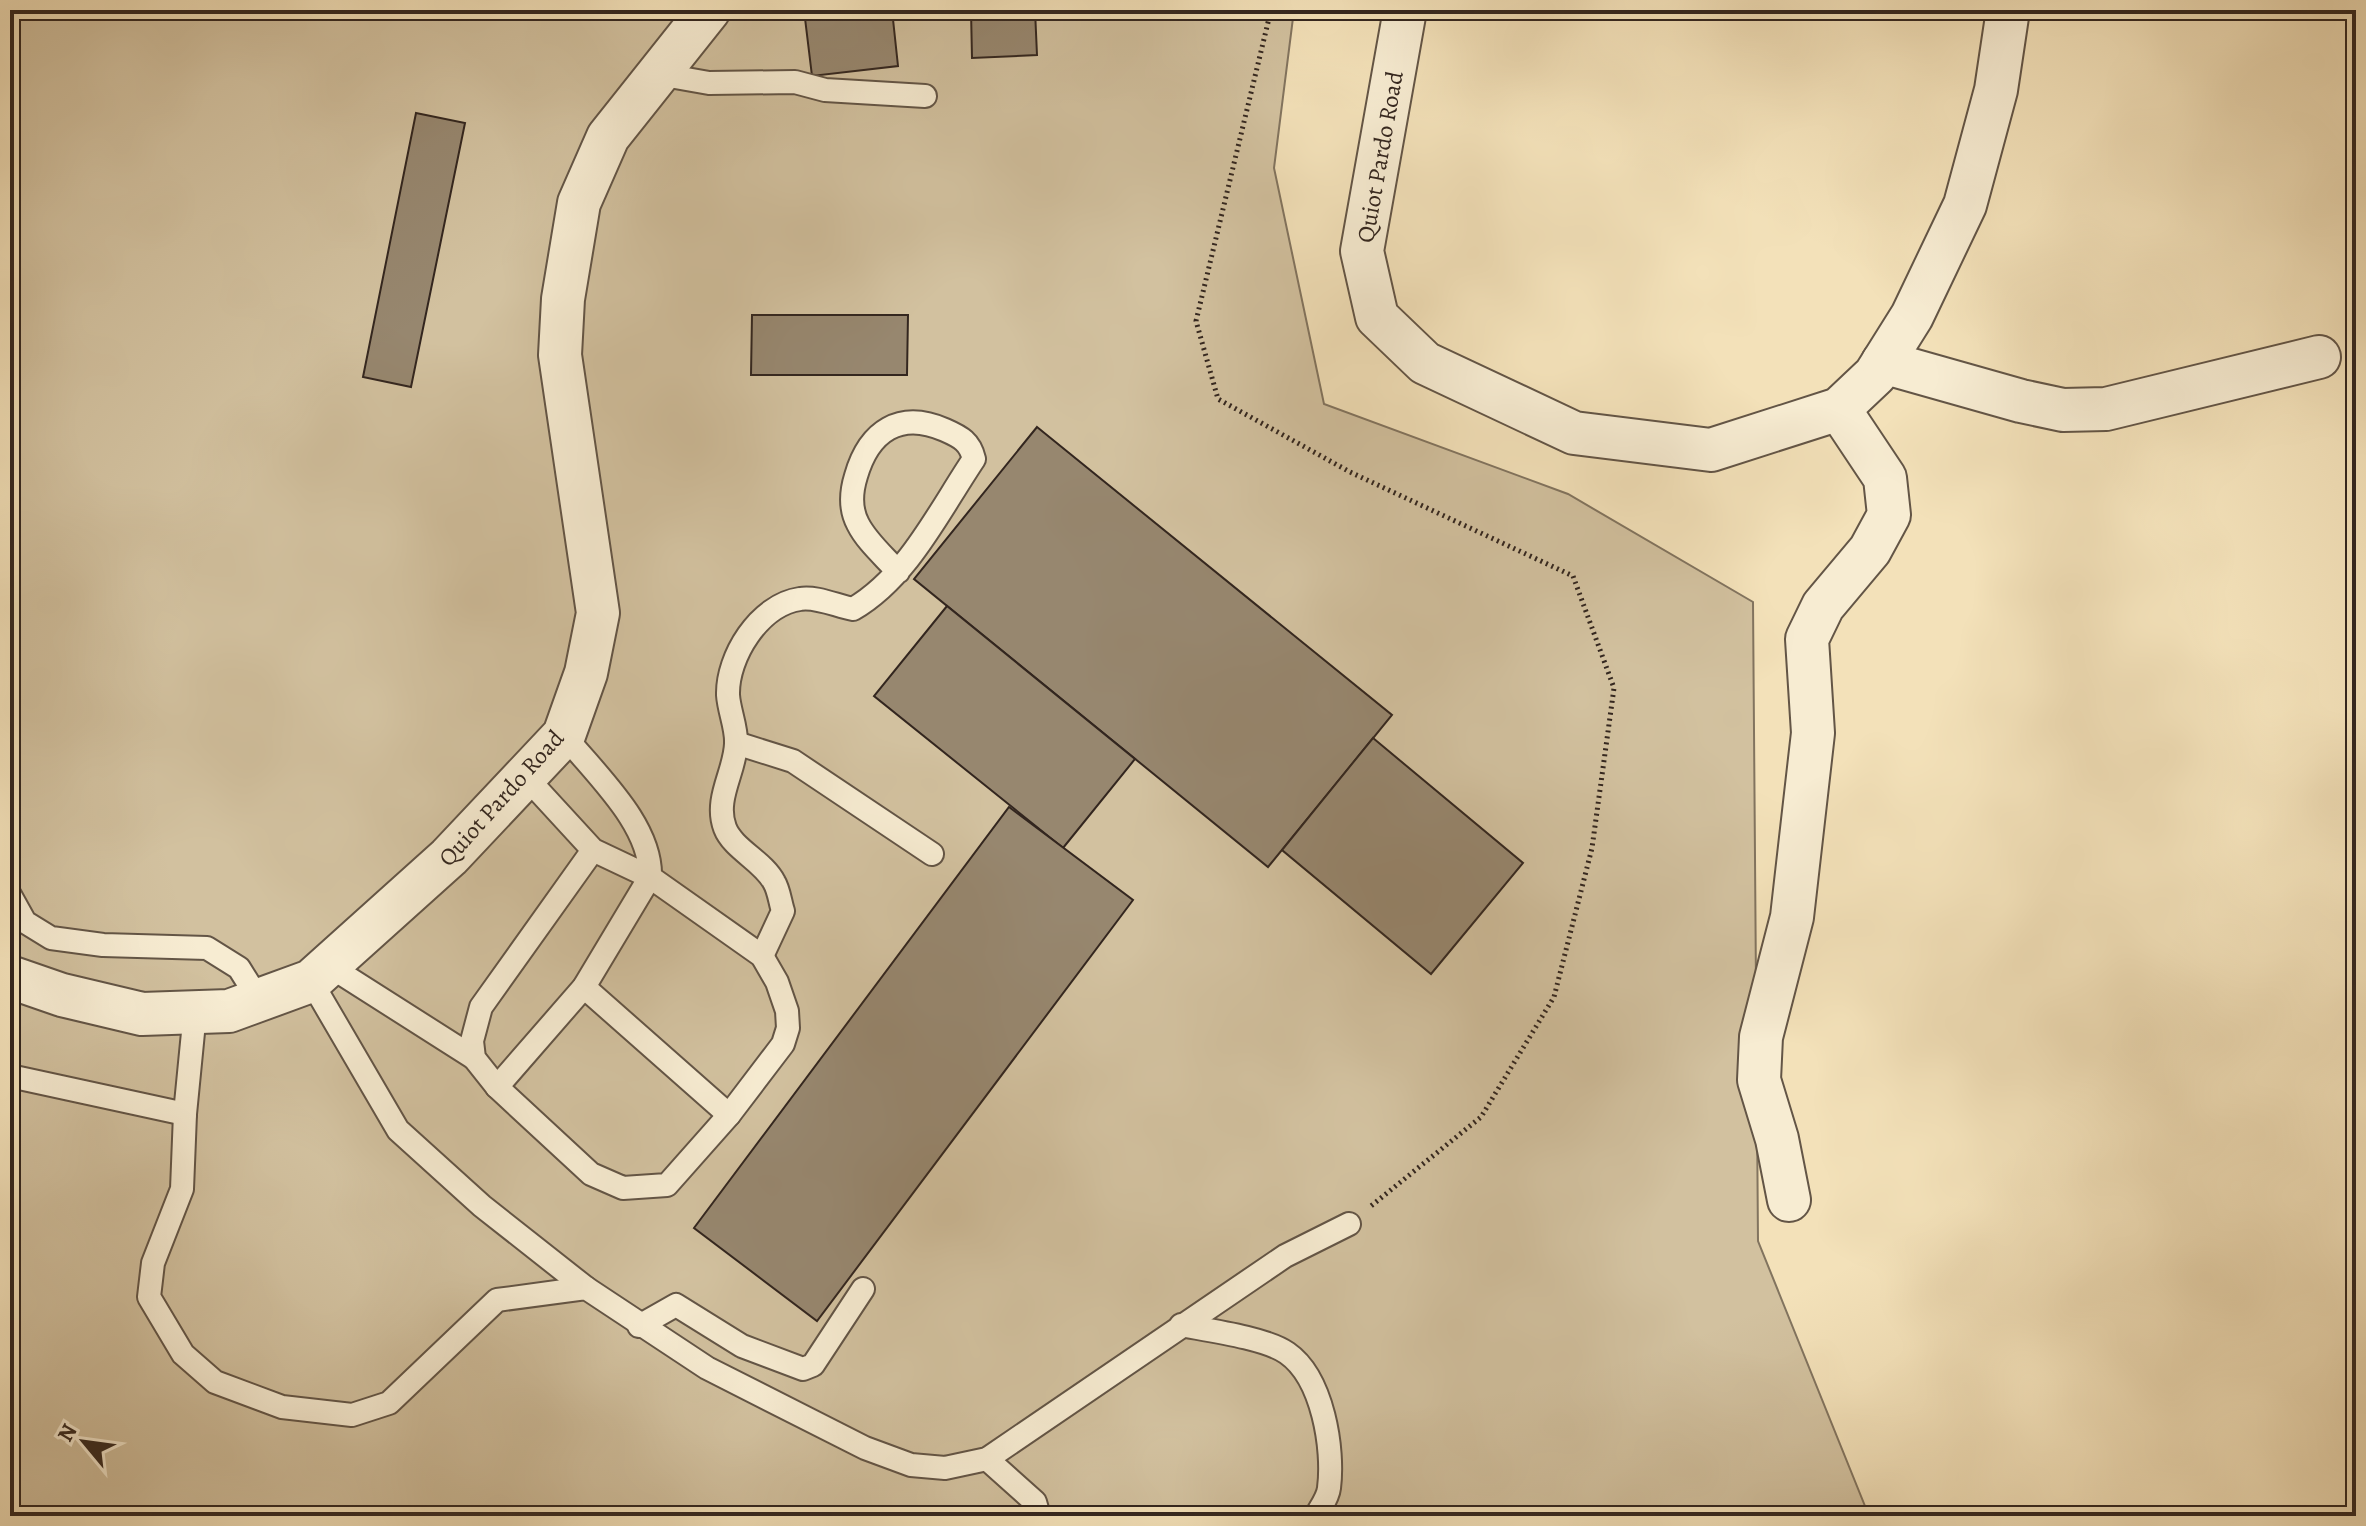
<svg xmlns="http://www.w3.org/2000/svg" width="2366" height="1526" font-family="Alegreya,serif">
<rect width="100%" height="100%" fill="#f3e1b9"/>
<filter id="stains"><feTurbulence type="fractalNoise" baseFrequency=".0025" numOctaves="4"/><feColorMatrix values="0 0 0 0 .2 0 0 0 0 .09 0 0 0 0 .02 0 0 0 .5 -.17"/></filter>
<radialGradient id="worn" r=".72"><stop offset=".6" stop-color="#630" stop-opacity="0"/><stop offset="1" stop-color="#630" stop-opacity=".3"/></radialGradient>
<path fill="#d2c19f" stroke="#82745f" stroke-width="2" d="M 10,10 L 1294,10 L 1274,168 L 1324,404 L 1568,494 L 1753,602 L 1758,1241 L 1869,1516 L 10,1516 Z"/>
<g fill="#97876f" stroke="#33261f" stroke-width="2">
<path d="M 804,10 L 892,10 L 898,66 L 812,76 Z"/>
<path d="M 971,10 L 1035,10 L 1037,55 L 972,58 Z"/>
<path d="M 416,113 L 465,123 L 411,387 L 363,377 Z"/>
<path d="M 752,315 L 908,315 L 907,375 L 751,375 Z"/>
<path d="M 1037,427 L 1392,715 L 1268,867 L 914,579 Z"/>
<path d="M 947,606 L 1135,759 L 1063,848 L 874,696 Z"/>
<path d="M 1373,738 L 1523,863 L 1431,974 L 1282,850 Z"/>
<path d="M 1009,807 L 1133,900 L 817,1321 L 694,1228 Z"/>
</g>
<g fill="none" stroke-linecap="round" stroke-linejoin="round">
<defs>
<g id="service">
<path d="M 658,74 L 709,83 L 795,82 L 825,90 L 925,96"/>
<path d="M 736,743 L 793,761 L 932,854"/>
<path d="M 525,776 L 593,850 L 481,1007 L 472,1041 L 474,1058 L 497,1087 L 591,1174 L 623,1188 L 667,1185 L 729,1115 L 783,1044 L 788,1028 L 787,1011 L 777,982 L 762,956 L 650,877 L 593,850"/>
<path d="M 10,895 L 25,922 L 51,938 L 103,945 L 207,948 L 239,968 L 259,1000"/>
<path d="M 762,956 L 783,911 C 780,902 779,890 774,882 C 763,861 733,849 725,828 C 714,799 735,772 736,744 C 737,728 729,711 728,695 C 727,657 759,605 800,599 C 816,596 837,606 853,609 C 908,577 939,511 974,459 C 970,442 961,437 945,430 C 900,410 869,431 856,476 C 851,492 850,509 858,524 C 867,542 885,557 898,572"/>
<path d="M 331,967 L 474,1058"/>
<path d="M 311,981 L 398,1130 L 482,1206 L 586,1288"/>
<path d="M 584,987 L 729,1115"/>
<path d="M 195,1012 L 185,1114 L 182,1189 L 153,1263 L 149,1297 L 183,1354 L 215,1382 L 282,1407 L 352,1415 L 389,1403 L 497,1300 L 586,1288 L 707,1368 L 865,1448 L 911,1465 L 945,1468 L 987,1459 L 1285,1256 L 1349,1224"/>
<path d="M 10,1076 L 185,1114"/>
<path d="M 497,1087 L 584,987 L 650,877 C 652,825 596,775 564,735"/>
<path d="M 1181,1325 C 1207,1330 1266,1338 1287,1353 C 1323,1378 1334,1449 1329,1488 C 1328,1498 1320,1508 1316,1516"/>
<path d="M 639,1326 L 676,1305 L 742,1346 L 803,1369 L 813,1365 L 863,1289"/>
<path d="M 987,1459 L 1035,1502 L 1039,1516"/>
</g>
<g id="minor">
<path d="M 1405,10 L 1362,251 L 1377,317 L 1425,363 L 1574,433 L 1711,450 L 1839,409 L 1875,375 L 1912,316 L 1965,205 L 1996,90 L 2008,10"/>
<path d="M 1883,362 L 2021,401 L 2063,410 L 2106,409 L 2319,357"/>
<path d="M 10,977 L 62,995 L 142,1014 L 229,1011 L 311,981 L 449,857 L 564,735 L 586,673 L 598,613 L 560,355 L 563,299 L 579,203 L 608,137 L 709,10"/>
<path d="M 1789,1200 L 1777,1139 L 1759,1080 L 1761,1037 L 1792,917 L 1813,733 L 1807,639 L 1823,606 L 1870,550 L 1889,515 L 1885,478 L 1839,409"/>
</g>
</defs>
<use href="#service" stroke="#635546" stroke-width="26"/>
<use href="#minor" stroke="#635546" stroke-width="46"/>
<path stroke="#33261f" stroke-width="5" stroke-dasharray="2 4" stroke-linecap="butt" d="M 1271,10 L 1196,321 L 1218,399 L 1350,472 L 1573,576 L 1614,688 L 1592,848 L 1554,997 L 1481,1117 L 1371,1206"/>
<use href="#service" stroke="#f7ecd2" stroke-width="22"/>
<use href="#minor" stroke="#f7ecd2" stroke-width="42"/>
</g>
<g text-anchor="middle" stroke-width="6" stroke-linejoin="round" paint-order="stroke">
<g font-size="24" fill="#33261f" stroke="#f7ecd2">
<text transform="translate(1380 157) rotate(-80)" y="8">Quiot Pardo Road</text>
<text transform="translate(501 798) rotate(-48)" y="8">Quiot Pardo Road</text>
</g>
</g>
<rect width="2366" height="1526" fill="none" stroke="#f3e1b9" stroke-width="40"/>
<rect x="12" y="12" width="2342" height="1502" fill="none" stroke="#33261f" stroke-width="4"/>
<rect x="20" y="20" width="2326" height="1486" fill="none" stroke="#33261f" stroke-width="2"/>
<g transform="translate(84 1442) rotate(299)" stroke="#f7ecd2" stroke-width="6" paint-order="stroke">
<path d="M0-6L14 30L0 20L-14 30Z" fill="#33261f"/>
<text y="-12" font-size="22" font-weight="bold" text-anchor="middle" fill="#33261f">N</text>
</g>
<rect width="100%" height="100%" filter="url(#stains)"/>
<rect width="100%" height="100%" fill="url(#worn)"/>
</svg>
